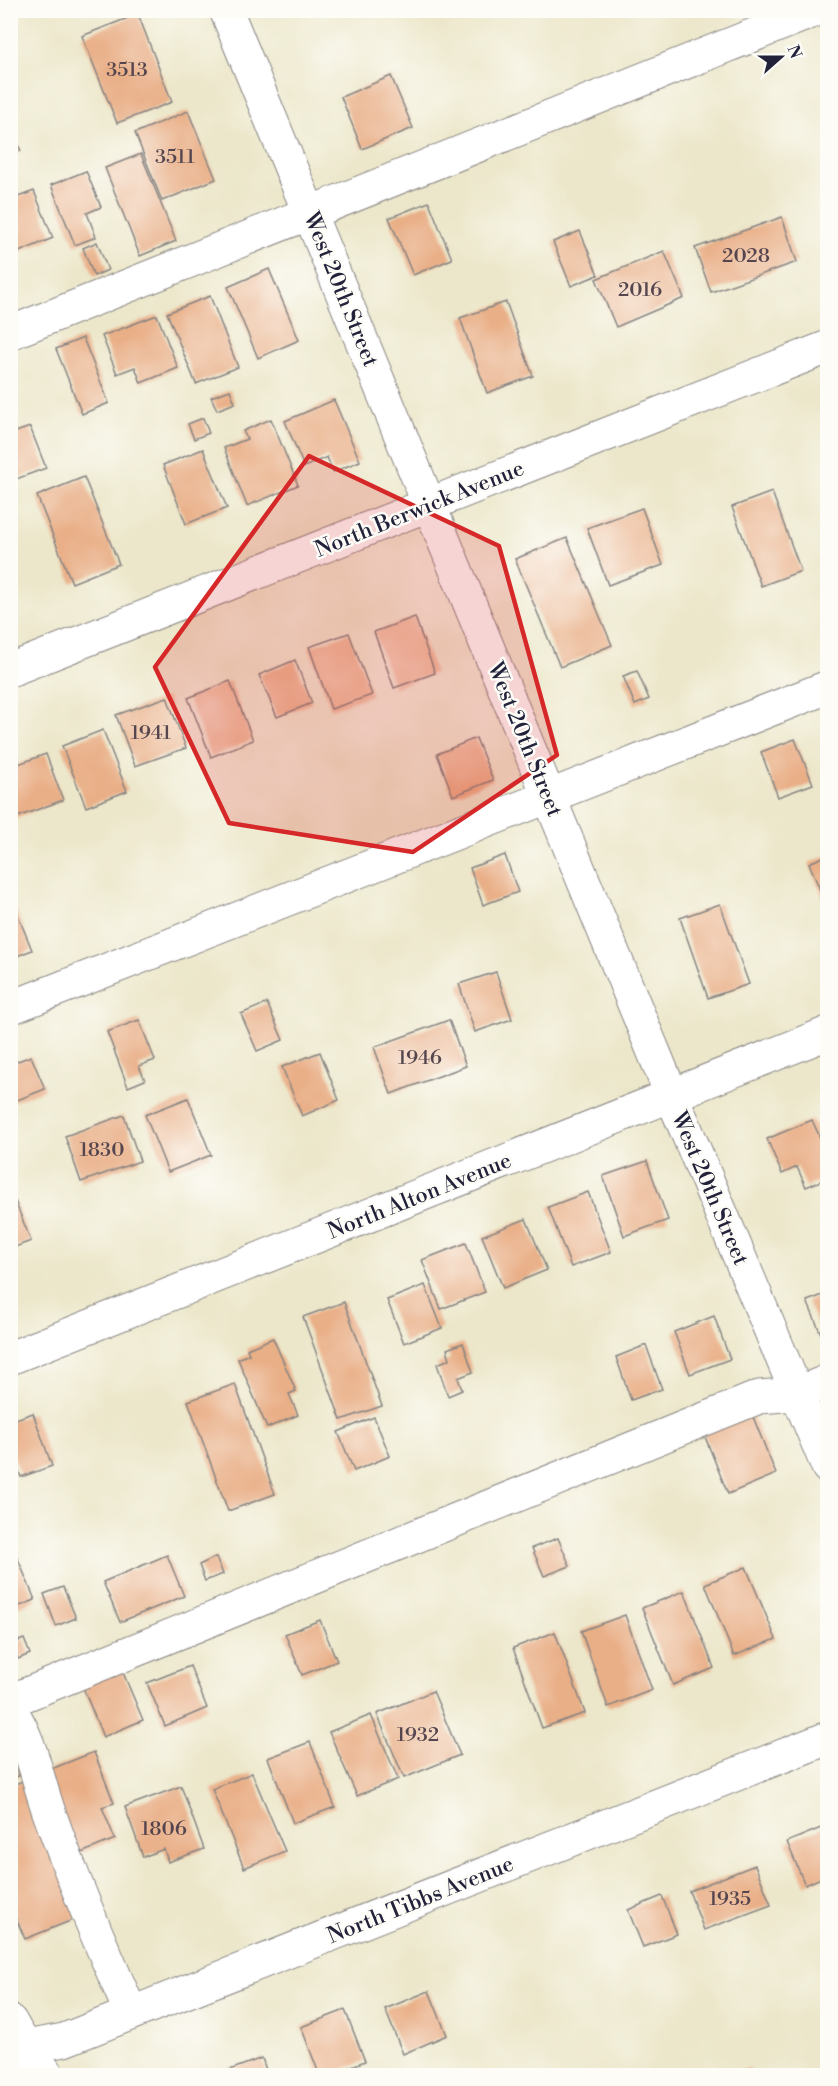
<svg xmlns="http://www.w3.org/2000/svg" width="838" height="2086" font-family="'Libre Bodoni',serif">
<rect width="100%" height="100%" fill="#fdfcf7"/>
<filter id="ink" filterUnits="userSpaceOnUse"><feTurbulence type="fractalNoise" baseFrequency=".0167" numOctaves="2"/><feDisplacementMap in="SourceGraphic" scale="12" xChannelSelector="R" yChannelSelector="G"/><feConvolveMatrix kernelMatrix="1 2 1 2 8 2 1 2 1" color-interpolation-filters="sRGB"/></filter>
<filter id="wash" filterUnits="userSpaceOnUse"><feTurbulence type="fractalNoise" baseFrequency=".008" numOctaves="4" result="noise"/><feDisplacementMap in="SourceGraphic" scale="24" xChannelSelector="R" yChannelSelector="G"/><feGaussianBlur stdDeviation="1.35" result="paint"/><feColorMatrix in="noise" values="0 0 0 0 0 0 0 0 0 0 0 0 0 0 0 0 0 1.4 0 .05"/><feComposite in="paint" operator="in"/></filter>
<g filter="url(#wash)">
<rect width="100%" height="100%" fill="#ece7ca"/>
<g id="blocks">
<g fill="#e9af87">
<path d="M 138,14 L 172,102 L 117,123 L 82,36 Z"/>
<path d="M 391,76 L 413,128 L 362,149 L 341,97 Z"/>
<path d="M 188,111 L 216,179 L 162,201 L 135,133 Z"/>
<path d="M 10,125 L 21,151 L 10,155 Z"/>
<path d="M 141,154 L 176,241 L 140,256 L 105,168 Z"/>
<path d="M 86,171 L 101,207 L 87,213 L 96,237 L 75,245 L 51,185 Z"/>
<path d="M 34,191 L 53,238 L 19,252 L 10,230 L 10,200 Z"/>
<path d="M 429,202 L 452,259 L 413,275 L 389,218 Z"/>
<path d="M 782,217 L 797,262 L 711,292 L 695,248 Z"/>
<path d="M 580,231 L 598,275 L 571,286 L 553,242 Z"/>
<path d="M 97,242 L 108,270 L 94,276 L 83,248 Z"/>
<path d="M 664,251 L 684,298 L 616,327 L 596,279 Z"/>
<path d="M 269,269 L 299,340 L 258,358 L 228,287 Z"/>
<path d="M 210,296 L 238,367 L 196,384 L 167,313 Z"/>
<path d="M 506,302 L 533,376 L 487,393 L 460,318 Z"/>
<path d="M 157,315 L 178,368 L 141,383 L 135,367 L 117,374 L 102,336 Z"/>
<path d="M 83,338 L 109,403 L 82,414 L 56,349 Z"/>
<path d="M 230,390 L 235,403 L 217,410 L 211,397 Z"/>
<path d="M 334,400 L 360,461 L 333,472 L 327,457 L 304,467 L 285,421 Z"/>
<path d="M 203,418 L 209,433 L 194,439 L 188,424 Z"/>
<path d="M 271,419 L 298,485 L 247,506 L 224,448 L 247,439 L 243,431 Z"/>
<path d="M 30,427 L 46,468 L 11,481 L 10,434 Z"/>
<path d="M 203,449 L 227,508 L 186,524 L 163,465 Z"/>
<path d="M 84,477 L 119,564 L 72,583 L 37,496 Z"/>
<path d="M 772,492 L 801,571 L 761,586 L 732,507 Z"/>
<path d="M 642,508 L 663,565 L 608,585 L 587,528 Z"/>
<path d="M 567,538 L 612,645 L 560,667 L 515,559 Z"/>
<path d="M 415,617 L 435,673 L 394,688 L 374,632 Z"/>
<path d="M 349,633 L 372,695 L 331,709 L 309,647 Z"/>
<path d="M 295,660 L 312,703 L 277,717 L 259,675 Z"/>
<path d="M 637,671 L 649,699 L 635,705 L 623,676 Z"/>
<path d="M 230,681 L 253,740 L 211,757 L 188,698 Z"/>
<path d="M 167,697 L 186,748 L 135,766 L 116,715 Z"/>
<path d="M 103,730 L 127,791 L 86,807 L 62,746 Z"/>
<path d="M 476,738 L 493,780 L 453,796 L 437,754 Z"/>
<path d="M 795,739 L 813,784 L 778,797 L 761,752 Z"/>
<path d="M 46,754 L 63,800 L 15,818 L 10,806 L 10,767 Z"/>
<path d="M 505,855 L 518,892 L 483,905 L 470,868 Z"/>
<path d="M 828,855 L 828,907 L 827,907 L 809,863 Z"/>
<path d="M 720,904 L 749,984 L 708,998 L 680,918 Z"/>
<path d="M 15,908 L 32,950 L 10,959 L 10,910 Z"/>
<path d="M 496,972 L 512,1019 L 475,1032 L 459,984 Z"/>
<path d="M 267,1003 L 283,1040 L 257,1051 L 241,1014 Z"/>
<path d="M 139,1020 L 155,1060 L 139,1066 L 145,1080 L 128,1087 L 107,1032 Z"/>
<path d="M 449,1020 L 466,1066 L 391,1094 L 374,1047 Z"/>
<path d="M 320,1052 L 339,1100 L 302,1116 L 282,1067 Z"/>
<path d="M 31,1056 L 45,1089 L 10,1103 L 10,1064 Z"/>
<path d="M 188,1098 L 211,1155 L 168,1172 L 145,1115 Z"/>
<path d="M 124,1115 L 140,1161 L 81,1182 L 65,1136 Z"/>
<path d="M 812,1120 L 828,1155 L 828,1178 L 806,1187 L 797,1167 L 782,1174 L 767,1139 Z"/>
<path d="M 647,1161 L 668,1220 L 624,1236 L 603,1176 Z"/>
<path d="M 588,1192 L 611,1252 L 571,1267 L 548,1207 Z"/>
<path d="M 15,1201 L 31,1241 L 10,1249 L 10,1203 Z"/>
<path d="M 526,1219 L 547,1270 L 503,1288 L 482,1236 Z"/>
<path d="M 466,1243 L 485,1292 L 441,1309 L 422,1260 Z"/>
<path d="M 425,1285 L 442,1328 L 404,1343 L 387,1300 Z"/>
<path d="M 828,1293 L 828,1339 L 824,1341 L 807,1301 Z"/>
<path d="M 344,1302 L 382,1406 L 341,1420 L 303,1317 Z"/>
<path d="M 714,1316 L 730,1359 L 690,1374 L 674,1332 Z"/>
<path d="M 273,1338 L 296,1391 L 289,1394 L 298,1415 L 267,1428 L 238,1359 L 249,1354 L 247,1349 Z"/>
<path d="M 463,1343 L 473,1372 L 458,1378 L 462,1390 L 448,1396 L 437,1364 L 450,1359 L 447,1349 Z"/>
<path d="M 646,1345 L 662,1389 L 631,1400 L 616,1357 Z"/>
<path d="M 235,1384 L 275,1494 L 228,1511 L 188,1401 Z"/>
<path d="M 749,1407 L 776,1474 L 728,1494 L 701,1427 Z"/>
<path d="M 33,1413 L 52,1466 L 21,1477 L 10,1447 L 10,1421 Z"/>
<path d="M 374,1417 L 390,1456 L 354,1471 L 338,1432 Z"/>
<path d="M 558,1538 L 570,1566 L 544,1576 L 532,1548 Z"/>
<path d="M 16,1554 L 35,1600 L 10,1610 L 10,1556 Z"/>
<path d="M 167,1555 L 184,1596 L 120,1622 L 103,1582 Z"/>
<path d="M 216,1557 L 223,1574 L 205,1581 L 199,1565 Z"/>
<path d="M 746,1567 L 776,1639 L 734,1656 L 705,1584 Z"/>
<path d="M 63,1587 L 76,1618 L 56,1626 L 44,1594 Z"/>
<path d="M 684,1591 L 714,1668 L 673,1685 L 642,1608 Z"/>
<path d="M 625,1615 L 652,1690 L 608,1707 L 581,1631 Z"/>
<path d="M 320,1620 L 337,1661 L 302,1675 L 285,1634 Z"/>
<path d="M 555,1632 L 585,1713 L 542,1728 L 513,1648 Z"/>
<path d="M 24,1639 L 30,1654 L 18,1659 L 13,1643 Z"/>
<path d="M 119,1663 L 143,1720 L 103,1737 L 80,1680 Z"/>
<path d="M 190,1666 L 207,1708 L 165,1726 L 147,1683 Z"/>
<path d="M 433,1691 L 460,1755 L 404,1778 L 377,1714 Z"/>
<path d="M 371,1715 L 398,1779 L 357,1796 L 329,1732 Z"/>
<path d="M 310,1742 L 335,1807 L 293,1823 L 268,1758 Z"/>
<path d="M 94,1752 L 114,1803 L 102,1807 L 115,1839 L 74,1856 L 41,1773 Z"/>
<path d="M 10,1755 L 19,1776 L 10,1779 Z"/>
<path d="M 252,1773 L 285,1851 L 244,1868 L 212,1789 Z"/>
<path d="M 25,1780 L 80,1917 L 25,1939 L 10,1904 L 10,1786 Z"/>
<path d="M 181,1786 L 204,1849 L 168,1862 L 164,1849 L 143,1857 L 125,1807 Z"/>
<path d="M 828,1825 L 828,1875 L 805,1885 L 787,1842 Z"/>
<path d="M 755,1865 L 771,1905 L 704,1930 L 689,1891 Z"/>
<path d="M 662,1896 L 677,1934 L 643,1947 L 628,1910 Z"/>
<path d="M 429,1991 L 447,2035 L 403,2054 L 385,2009 Z"/>
<path d="M 345,2010 L 365,2061 L 326,2076 L 320,2076 L 301,2027 Z"/>
<path d="M 262,2058 L 268,2076 L 216,2076 L 216,2075 Z"/>
<path d="M 749,2068 L 752,2076 L 733,2076 Z"/>
</g>
</g>
</g>
<g filter="url(#ink)">
<use href="#blocks" fill-opacity="0" stroke="#878482" stroke-width="1.5"/>
<g fill="none" stroke-linecap="round" stroke-linejoin="round">
<defs>
<g id="minor">
<path d="M 226,10 L 671,1094 L 828,1467"/>
<path d="M 10,333 L 816,10"/>
<path d="M 10,670 L 828,347"/>
<path d="M 10,1008 L 828,687"/>
<path d="M 10,1358 L 828,1033"/>
<path d="M 10,1701 L 759,1397 L 796,1394 L 828,1381"/>
<path d="M 10,1709 C 32,1741 37,1780 50,1815 C 74,1883 102,1948 131,2013"/>
<path d="M 10,2021 L 18,2035 L 48,2076"/>
<path d="M 10,2050 L 64,2040 L 828,1738"/>
</g>
</defs>
<use href="#minor" stroke="#878482" stroke-width="35"/>
<use href="#minor" stroke="#fff" stroke-width="33"/>
</g>
</g>
<path fill="#d62828" fill-opacity="0.2" stroke="#d62828" stroke-width="4.5" stroke-linejoin="round" d="M 309,456 L 499,546 L 557,755 L 413,852 L 229,823 L 155,667 Z"/>
<g text-anchor="middle" stroke-width="5" stroke-linejoin="round" paint-order="stroke">
<g font-size="20" fill="#54454e">
<text x="127" y="76">3513</text>
<text x="175" y="163">3511</text>
<text x="746" y="262">2028</text>
<text x="640" y="296">2016</text>
<text x="151" y="739">1941</text>
<text x="420" y="1064">1946</text>
<text x="102" y="1156">1830</text>
<text x="418" y="1741">1932</text>
<text x="164" y="1835">1806</text>
<text x="730" y="1905">1935</text>
</g>
<g font-size="22" fill="#22223b" stroke="#fdfcf7">
<text transform="translate(342 289) rotate(68)" y="8">West 20th Street</text>
<text transform="translate(419 508) rotate(-22)" y="8">North Berwick Avenue</text>
<text transform="translate(526 739) rotate(68)" y="8">West 20th Street</text>
<text transform="translate(711 1188) rotate(67)" y="8">West 20th Street</text>
<text transform="translate(419 1195) rotate(-22)" y="8">North Alton Avenue</text>
<text transform="translate(420 1899) rotate(-22)" y="8">North Tibbs Avenue</text>
</g>
</g>
<rect width="838" height="2086" fill="none" stroke="#fdfcf7" stroke-width="36"/>
<g transform="translate(781 57) rotate(69)" stroke="#fdfcf7" stroke-width="4.5" paint-order="stroke">
<path d="M0-4.5L10 22L0 15L-10 22Z" fill="#22223b"/>
<text y="-9" font-size="16" font-weight="bold" text-anchor="middle" fill="#22223b">N</text>
</g>
</svg>
